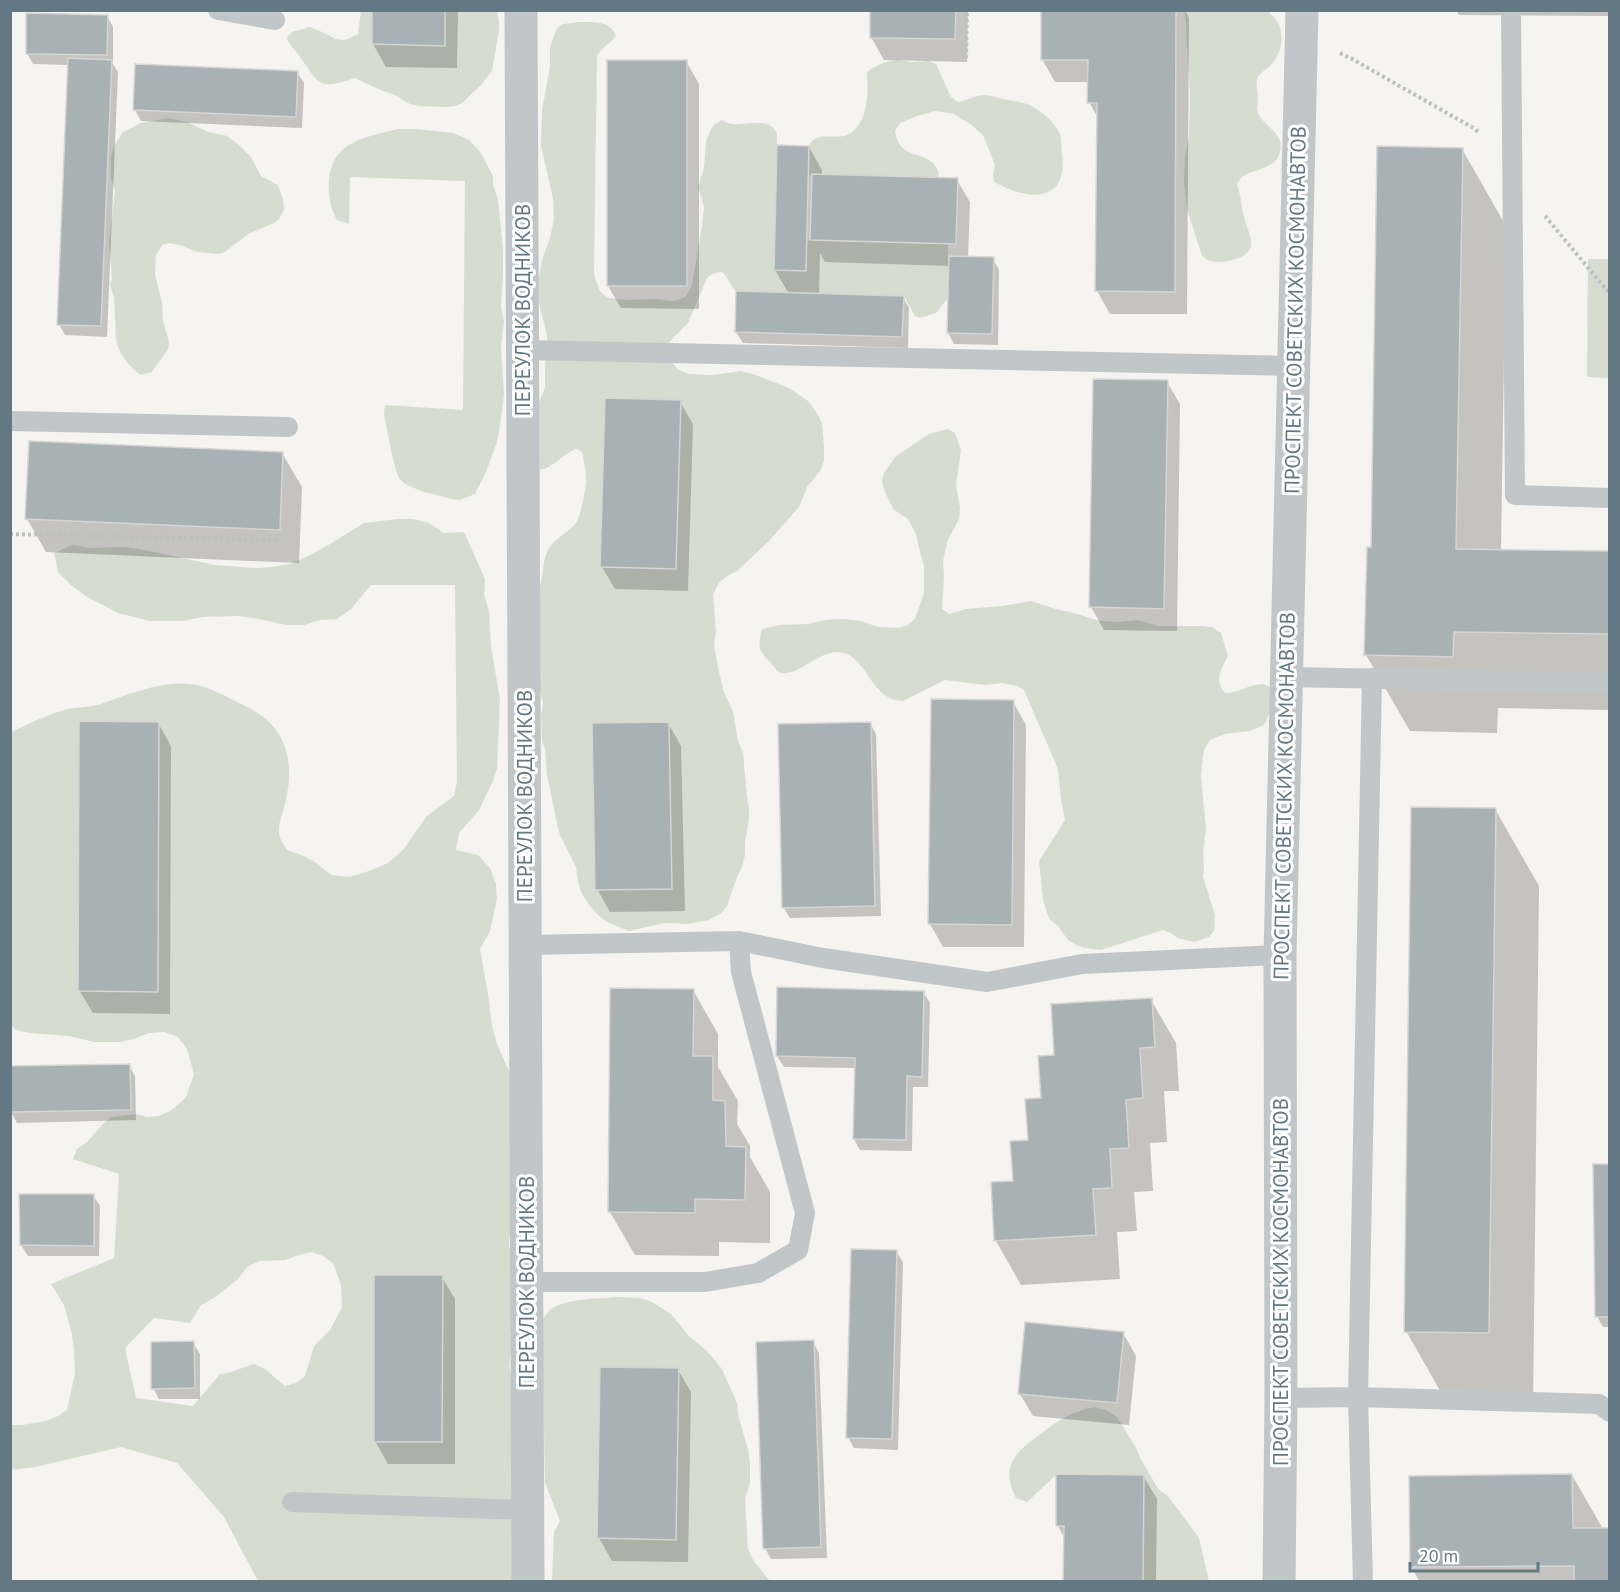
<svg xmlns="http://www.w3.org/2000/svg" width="1620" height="1592" viewBox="0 0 1620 1592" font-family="'PT Sans',sans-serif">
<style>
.green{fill:#d7dcd1;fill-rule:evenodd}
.shadow{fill:#0003}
.building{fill:#a8b2b5;stroke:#d6d5d3;stroke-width:1.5}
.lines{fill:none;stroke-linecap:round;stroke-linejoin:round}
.path{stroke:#bdbfc1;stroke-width:4;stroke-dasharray:3 3;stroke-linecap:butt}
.service{stroke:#c1c6c8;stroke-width:20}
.minor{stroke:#c1c6c8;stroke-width:33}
.labels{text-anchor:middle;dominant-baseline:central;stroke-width:6;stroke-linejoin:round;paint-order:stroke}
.street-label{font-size:21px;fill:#627983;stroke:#fff}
</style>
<rect width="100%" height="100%" fill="#f5f4f0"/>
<path class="green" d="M361 11H497L499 21V30L492 71 481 85 462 103 455 106 447 107 420 106 410 104 395 95 378 89 355 78C318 90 321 86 300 57 295 49 289 46 287 37L292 32 310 27C315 29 320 31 324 33 340 41 341 43 358 34Z
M1185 11H1268C1272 16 1277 19 1279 25 1285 41 1280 57 1268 68 1265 70 1260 73 1258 77 1255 84 1258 93 1258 100 1258 103 1257 106 1257 109 1259 125 1286 132 1280 152 1276 169 1254 169 1242 177 1241 178 1238 182 1237 184 1241 195 1241 206 1244 217 1251 241 1261 253 1229 261 1218 263 1211 263 1202 256L1187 209 1184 182 1185 156 1189 136 1190 95Z
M578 22C591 22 611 20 616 36 610 44 601 48 597 56L594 275 600 291 604 295 609 298 628 300 654 299 674 301 686 297 692 285 702 226 704 207 698 187 704 168 706 141 711 129 715 124 722 120C737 132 765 112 777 133L774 270 806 271 807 241 810 240 948 244V298L936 313 920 318 915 316 904 296 736 291C730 286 729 277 722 272 716 273 712 273 707 278L688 323 673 338 666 347 670 358 677 369 689 374 713 375 741 371 753 374 789 388 808 401 817 413 822 423 824 446V461L820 471 807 487 799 507 769 541 737 571 727 576 719 583 713 594 716 632 714 645 716 657 723 690 733 712 738 741 743 753 747 797 749 808V819L745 843V855L742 867 737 877 727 906 720 914 709 920 687 924 664 923 629 931 607 922 598 915 590 906 582 894 578 882 576 867 560 835 556 819 547 775 545 748 542 742 541 716 543 703 540 691 538 590C545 577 541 562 548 550 554 538 567 534 575 524 580 519 585 493 586 484 587 474 584 462 582 452L577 449C562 453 555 468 539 470L533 417 545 388V365L548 344 546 331 538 299 537 284 543 257 550 238 554 219 553 198 541 146 542 111 550 66V47L555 33 558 27 564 24Z
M897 60 912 62 928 61 936 64 951 97 958 102C967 100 976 95 985 95 992 95 1000 99 1008 100 1018 102 1030 103 1038 110 1046 115 1056 125 1060 134 1062 139 1061 147 1062 153 1069 204 1028 201 994 182L993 174 995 165 983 135 970 124 954 114 935 111 917 116 900 123 895 131C900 164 928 146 939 173L938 178 809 175C809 166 807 154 809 146 815 129 839 142 851 133 869 120 868 92 867 72 876 65 886 61 897 60Z
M168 118 187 122 208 132 227 136 238 144 251 157 261 176 278 185 283 199 284 210 279 219 274 223 248 234 225 252 219 254 197 252 180 245 168 243 162 245 156 255 155 274 162 302 163 320 169 342 168 349 152 372 141 375C130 368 118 353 116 339L114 297 110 285 112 278 109 243 115 191 111 178V157L115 144 123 132 141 123Z
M397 129H416L453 133 469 140 481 153 493 176V184L498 200 503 249V275L501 306 504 322 501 346 504 395 499 432 497 442 486 472 475 494 460 500 452 499 421 491 405 484 399 478 396 470 391 451 384 414 385 405 463 410 465 181 350 177 349 224 337 220C330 207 328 195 329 180 333 140 365 138 397 129Z
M1588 259H1609V378L1587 377Z
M948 429 955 433 961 450 956 485 960 508 959 519 947 542 943 561 944 577 942 609 949 614 966 609 1002 606 1031 601 1056 609 1074 613 1100 621 1118 622 1138 620 1158 626H1202L1212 627 1221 633 1228 656C1221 669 1214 681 1225 693 1238 693 1253 683 1263 684 1265 684 1270 687 1272 688L1273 705 1264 725 1250 731 1225 734 1217 737 1210 740 1205 748 1203 755 1201 777 1206 829 1203 853 1204 869 1203 877 1215 915 1214 931 1209 937 1194 942 1178 938 1171 933 1163 930 1101 950 1084 948 1076 945 1068 940 1058 926 1050 920 1046 910 1043 899 1039 861 1065 820 1061 800 1058 769 1024 690 1017 686 1002 683 986 685 945 680 903 701C872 701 868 660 844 653 821 646 797 680 779 672 776 670 773 665 770 662 757 649 758 646 762 629L780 625 808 624 825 620 843 619 861 621 878 627 899 628 908 625 915 619 924 593V565L921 556 916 534 908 519 893 509 885 492 882 482 884 473 895 457 929 434Z
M397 519H413L429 523 444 533 464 532 485 579 484 595 489 611 491 646 500 700 497 769 492 783 479 810 459 833 456 850 478 855 490 868 496 884 497 899 490 931 480 949 488 994 492 1026 497 1044 513 1080 511 1222 509 1243 516 1301 510 1334 511 1349 509 1366 514 1389 522 1581H258L224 1517 177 1463 121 1447 35 1467 11 1470 10 1425H22L46 1421 58 1416 67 1410 75 1373 74 1350 72 1334 64 1305 51 1284 114 1258 119 1174 73 1159 77 1149 87 1142 102 1125 111 1117 136 1114 147 1117 159 1116 170 1111 178 1105 186 1097 194 1074 187 1049 178 1037 164 1032 149 1033 134 1039 121 1042H94L69 1036 29 1033 16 1030 11 1025V732C27 725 44 716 61 711 74 706 89 708 101 704 127 695 161 681 189 684 208 685 226 697 243 705 265 715 281 729 287 754 291 770 289 788 285 803 283 814 278 822 279 834 280 840 284 845 287 850L304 856 318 864 331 875 350 877 369 871 388 863 403 850 426 817 454 796 457 782 455 585H371L351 609 337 619 320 620 304 625H287L254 618 237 616 202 617 184 621H150L118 613 87 597 72 586 58 572 54 553 72 545 91 548 126 547 145 550 215 565 255 568 272 567 290 564 310 555 330 544 364 523ZM311 1252 323 1256 333 1263 341 1285 342 1307 330 1330 314 1346 305 1376 296 1383 285 1386 265 1369 254 1364C242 1367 233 1373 220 1374L193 1406 136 1398 125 1348 154 1318 190 1323 201 1305 214 1298 238 1279 247 1267 260 1261 285 1260 299 1255Z
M616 1297 641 1298 652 1302 671 1314 689 1336 707 1351 722 1369 737 1403 738 1415 748 1449 750 1463V1484L745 1498 748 1549 753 1560 770 1581H552L554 1532 560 1521 545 1483 542 1320C545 1317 548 1311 551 1309 567 1298 598 1299 616 1297Z
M1094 1407 1106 1410 1117 1417 1135 1446 1141 1459 1158 1489 1168 1496 1199 1538 1209 1581H1143L1144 1475 1057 1474 1027 1502 1016 1498C999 1465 1017 1451 1043 1432 1059 1420 1074 1411 1094 1407Z"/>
<path class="shadow" d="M374 10H458L457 68 386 67 373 44Z
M872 10H968L967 62 884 60 871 37Z
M1042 10H1185L1189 18 1187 314H1110L1097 291 1098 118 1089 102V82H1055L1042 59Z
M1456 10H1610V16L1459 15Z
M107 16 113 27V64L118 72 107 337 65 335 59 324 70 65 33 64 27 53Z
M686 61 699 84V309L621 308 608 286Z
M297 72 304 83 302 128 141 121 135 110Z
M809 147 822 170V176L957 180 970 202 968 258 993 259 999 270 998 345 954 344 948 333 950 266 825 262 820 253 819 295 903 297 909 308 908 348 743 343 736 332 737 293 789 294 775 270Z
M1462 149 1506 226 1501 551 1610 553V710L1498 708 1497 733 1410 731 1366 655 1372 549Z
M1167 382 1180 404 1177 631 1104 630 1091 607Z
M680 402 693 424 688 591 615 589 602 567Z
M282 453 302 487 299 563 46 552 27 519Z
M1013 702 1026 725 1024 947H943L930 924Z
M158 723 171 746 170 1014 93 1013 79 990Z
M668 723 681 746 685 911 610 912 597 889Z
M870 723 876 734 881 916 790 918 783 907Z
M1495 809 1539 886 1533 1409 1450 1408 1406 1331Z
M693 990 718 1034V1067L738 1101 737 1124 750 1146V1157L770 1192V1243L719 1242V1256L635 1255 610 1212Z
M923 992 930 1003 928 1087H913L912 1151 860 1150 854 1139 856 1068 784 1067 777 1056Z
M1151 1000 1176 1043 1179 1091H1164L1167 1142 1150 1143 1153 1191 1134 1192 1137 1231 1117 1232 1120 1279 1021 1285 996 1241 992 1183 1014 1182 1029 1141 1056 1056Z
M129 1065 135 1076 136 1120 17 1123 11 1112Z
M1610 1165V1327H1603L1597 1316Z
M93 1195 100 1206 99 1256H28L21 1245Z
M896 1251 903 1262 898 1450 854 1448 848 1437Z
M442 1277 455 1299V1464H388L375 1441Z
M1123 1333 1136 1356 1129 1425 1033 1416 1020 1394Z
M813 1342 819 1353 827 1558 771 1559 765 1548Z
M193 1343 200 1354V1399H159L153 1388Z
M601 1368 678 1370 691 1392 688 1562 612 1561 599 1538Z
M1572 1475 1603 1529 1610 1582H1420L1411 1567Z
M1144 1477 1157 1499 1156 1582H1065V1539L1058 1526Z"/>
<path class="building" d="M372 10H445V46L372 44Z
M870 10H956L955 39 870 38Z
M1041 10H1176L1175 292 1095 291 1097 103H1087L1088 60H1041Z
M26 13 108 15 107 55 26 54Z
M68 58 112 60 101 326 57 325Z
M607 60H687V286H607Z
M135 64 298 71 296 117 133 110Z
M777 145 809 146 806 271 774 270Z
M1377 146 1463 148 1456 549 1610 551V634L1454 632 1453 657 1364 655 1367 547H1371Z
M812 174 958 178 956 244 810 240Z
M949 256 994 257 992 334 947 333Z
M736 291 904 296 902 337 735 332Z
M1093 379 1168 380 1164 609 1089 607Z
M605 398 681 400 676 569 600 567Z
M29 441 283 452 280 530 25 519Z
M931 699 1014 700 1012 925 928 924Z
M79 721 159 722 158 992 78 991Z
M669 722 672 889 595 890 592 723Z
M871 722 875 906 782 908 778 724Z
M1411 807 1496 808 1489 1333 1404 1332Z
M777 987 924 991 922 1077 907 1076 906 1140 853 1139 855 1058 776 1056Z
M610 988 694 989 693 1056H713V1100L725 1101 726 1146 746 1147 745 1200 695 1199V1213L608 1212Z
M1152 998 1155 1047 1140 1048 1143 1098 1126 1100 1129 1148 1110 1149 1112 1188 1093 1189 1096 1235 994 1241 991 1182 1013 1181 1010 1141 1028 1140 1025 1099 1041 1098 1038 1056 1054 1055 1051 1004Z
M130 1064 131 1110 10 1112V1066Z
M1593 1164H1610V1317H1595Z
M19 1194H94V1246L20 1245Z
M851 1249 897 1250 892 1439 846 1438Z
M374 1275H443L442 1442H374Z
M1025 1322 1124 1332 1117 1403 1018 1394Z
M814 1340 821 1547 763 1549 756 1342Z
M194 1341 195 1388 151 1389V1342Z
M600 1367 679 1368 676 1540 597 1538Z
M1056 1474 1144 1475 1143 1582H1063L1064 1526H1056Z
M1572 1474 1573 1528H1610V1582H1574V1566L1410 1567 1409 1476Z"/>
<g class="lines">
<path class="path" d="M1340 53 1354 60 1475 129 1479 133
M966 58 967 10
M1545 216 1610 294
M10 534 280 540"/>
<path class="service" d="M218 10 275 20
M1511 10 1515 495 1610 498
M522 350 1294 366
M10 421 288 427
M1286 677 1610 683
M525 945 739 941 823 958 987 982 1082 964 1280 955
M526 1282H705L758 1273 798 1250 805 1213 741 972 739 941
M1281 1398 1358 1397 1372 678
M292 1502 527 1510
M1363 1582 1358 1397 1599 1404 1610 1412"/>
<path class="minor" d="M521 10 528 1582
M1279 1582 1281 1398 1280 955 1302 10"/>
</g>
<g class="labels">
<g class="street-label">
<text transform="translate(522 310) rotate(-90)">ПЕРЕУЛОК ВОДНИКОВ</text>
<text transform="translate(1295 310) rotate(-89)">ПРОСПЕКТ СОВЕТСКИХ КОСМОНАВТОВ</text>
<text transform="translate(524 796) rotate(-90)">ПЕРЕУЛОК ВОДНИКОВ</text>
<text transform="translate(1284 796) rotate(-89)">ПРОСПЕКТ СОВЕТСКИХ КОСМОНАВТОВ</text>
<text transform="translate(526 1282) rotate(-90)">ПЕРЕУЛОК ВОДНИКОВ</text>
<text transform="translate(1280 1282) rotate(-90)">ПРОСПЕКТ СОВЕТСКИХ КОСМОНАВТОВ</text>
</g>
</g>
<rect width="1620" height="1592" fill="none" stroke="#627983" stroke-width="24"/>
<path d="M1410 1562v9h128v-9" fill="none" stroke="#627983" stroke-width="3"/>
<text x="1419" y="1562" font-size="18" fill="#627983" stroke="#ffffff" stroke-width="4.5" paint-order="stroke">20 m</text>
</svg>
